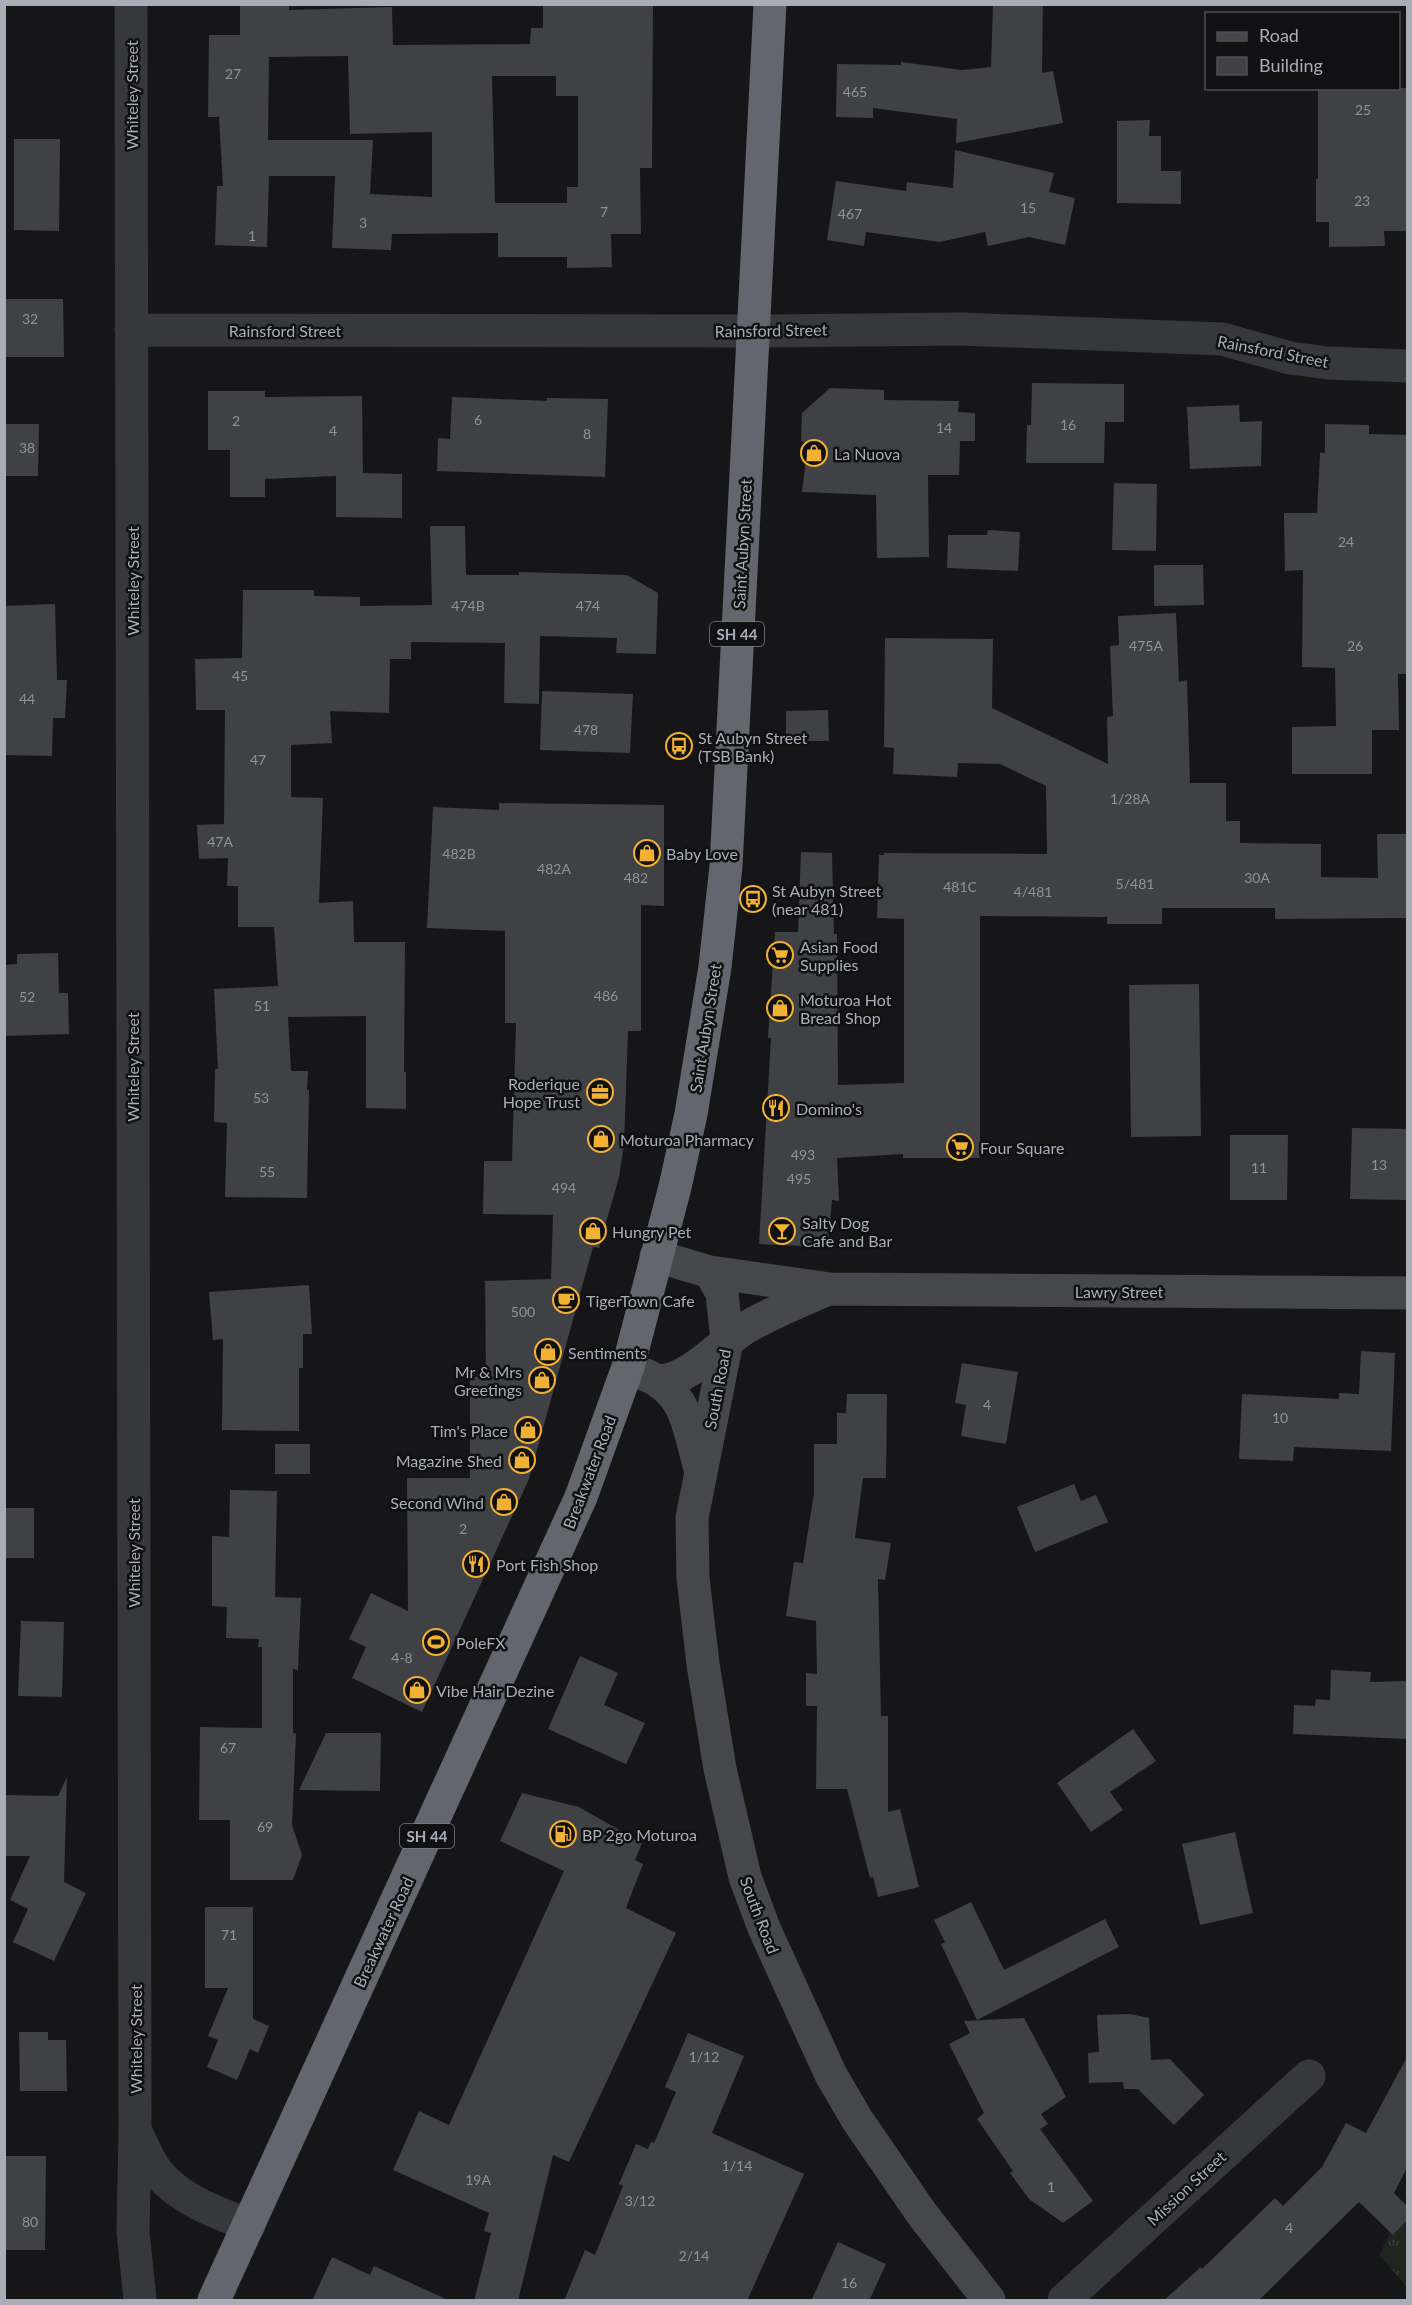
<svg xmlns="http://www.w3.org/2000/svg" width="1412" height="2305" viewBox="0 0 1412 2305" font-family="Lato,sans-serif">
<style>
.park{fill:url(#park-tufts)}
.building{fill:#404145;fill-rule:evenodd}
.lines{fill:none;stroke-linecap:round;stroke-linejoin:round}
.street{stroke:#37383d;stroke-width:33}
.secondary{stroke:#45474d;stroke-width:33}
.highway{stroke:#63666e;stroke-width:33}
.labels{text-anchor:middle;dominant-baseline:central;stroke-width:5;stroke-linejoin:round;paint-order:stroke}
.number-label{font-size:14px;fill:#8e929b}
.shield{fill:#111113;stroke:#7b7e86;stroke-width:1.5}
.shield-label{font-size:15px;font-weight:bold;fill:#a8adb8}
.street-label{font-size:16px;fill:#a8adb8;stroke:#111113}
.poi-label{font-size:16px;fill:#a8adb8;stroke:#111113;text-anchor:start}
</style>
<defs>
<pattern id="park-tufts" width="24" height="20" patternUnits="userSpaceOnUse" patternTransform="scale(1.5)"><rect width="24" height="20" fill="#1e261f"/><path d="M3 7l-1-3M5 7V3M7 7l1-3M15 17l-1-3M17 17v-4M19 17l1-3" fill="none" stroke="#3c433d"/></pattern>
</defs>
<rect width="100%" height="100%" fill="#161618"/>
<path class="park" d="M1407 2200V2287L1379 2255Z"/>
<path class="building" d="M240 4H289V10L392 7 393 45 530 44 531 28H543V4H653L652 168H640L641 234H611L612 267 567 268V257H498V233L392 234 391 250 332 248 335 176H269L267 247 215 245 217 186H223L219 117H208L209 35H240ZM348 56 350 134 432 132V197L370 194 373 140H268L269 57ZM492 76H556V96H578V187H567V203H495Z
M993 4H1043L1042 73 1053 71 1063 123 956 143 957 119 873 108V118L836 117 837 64 901 65V62L962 70 991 67Z
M1407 88V231H1384L1385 246 1329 247V222H1316V179H1318V89Z
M1150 120 1149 136H1161V171H1181V204L1117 203V121Z
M14 139H60L59 231 14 230Z
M955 150 1054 173 1049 192 1075 198 1065 245 1029 237 988 246 985 232 940 242 866 232 864 246 827 240 836 181 906 191 907 182 953 188Z
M4 299H63L64 357H6Z
M1032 383 1124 384V422H1105L1104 463H1026L1027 425H1031Z
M830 388 884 390V400L959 401 958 412 975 413V441H960L959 475H928L929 557 877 558 876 495 802 492 808 443 801 441 802 413Z
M208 391H265V397L362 396 363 473 402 474V518L336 517V476L265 479V497H230V450H208Z
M452 397 547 401V398L608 399 605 477 437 471 438 438 450 439Z
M1239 405 1240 422 1262 421 1261 466 1190 469 1187 407Z
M4 424H39L38 476H4Z
M1325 424 1369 425V434L1407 435V674H1398L1399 730H1372V774H1292V727L1336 726 1335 668 1302 667 1303 570 1285 571 1284 513H1317L1320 453H1325Z
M1114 483 1157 484 1156 551 1112 550Z
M430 526H465L466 575H519V572L627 575 658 593 656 654 616 653 617 638 540 636 539 704 504 703 505 643 411 642V659H390L389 713 330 711 332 743 291 745V797L323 798 319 903 353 901 354 942H405L404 1072H406V1109L366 1108V1016L288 1017 291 1071H308L307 1090H309L307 1198 225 1197 227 1123 214 1122 215 1069H218L214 989 278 986 274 927H238V886H227L228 858 199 859 197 825 224 824 225 710H196L195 659 242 658 243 590H314V596L360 597V606L432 605Z
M988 530 1020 532 1018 571 947 568 948 535H987Z
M1154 565H1203L1204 605 1154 606Z
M55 604 57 680H67L65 718H53L52 756 4 755V606Z
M1176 613 1179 682 1187 680 1190 783H1226V821H1240V843L1321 844V877L1378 878 1377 834H1407V918L1275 919V908H1162V924H1107V917L980 916V1158H903V1154L837 1158 839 1201 832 1200 828 1247 759 1244 771 1038H768L775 932H798L801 852 832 853 834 934H837L838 1085 904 1083V919L877 918 879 855H884V853L1047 854 1046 786 1000 764 958 763 957 777 893 774 894 748 884 747 885 638 993 639 992 708 1108 764 1107 717 1113 716 1110 646 1119 645 1118 616Z
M542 691 633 694 630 753 540 750Z
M828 710 829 741H786V711Z
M499 803 664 805V906L641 905V1031H628L624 1145 619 1177 599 1248 593 1247 529 1479 422 1712 352 1678 366 1647 349 1639 371 1593 408 1611 407 1478H470V1377H486L485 1281 551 1279 553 1215 483 1214 484 1161H512L516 1023H505V931L427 928 433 807 499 810Z
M58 953 59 993H68L69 1034 4 1036V965L17 964V954Z
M1199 984 1201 1136 1131 1137 1129 985Z
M1352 1128 1407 1129V1200L1350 1199Z
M1230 1135H1288L1287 1200H1230Z
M309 1285 312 1334H303V1368H299V1431L222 1430 223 1339 213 1340 209 1292Z
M1361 1351 1395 1353 1391 1451 1294 1447 1293 1461 1239 1459 1242 1394 1339 1399V1393L1359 1394Z
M962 1363 1018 1372 1006 1444 961 1436 966 1405 955 1403Z
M847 1394H887L886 1478H863L855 1538 891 1543 885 1580 878 1579 881 1716H888V1812L900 1809 919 1887 878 1897 873 1877 870 1878 847 1789H816L817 1706H806V1673L817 1674 816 1621 786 1616 794 1562 803 1563 814 1493V1444H837V1413H846Z
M275 1444H310V1474H275Z
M1074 1484 1081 1501 1096 1495 1108 1522 1035 1552 1017 1507Z
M230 1490 277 1491 275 1597 301 1598 298 1670 293 1669V1734L296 1733 292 1825 302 1855 293 1880H230V1820H199L200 1727 262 1728V1647H258L259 1639 226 1638 227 1607 212 1606V1536L229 1537Z
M4 1508H34V1558H4Z
M21 1621 64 1622 62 1697 18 1696Z
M580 1656 618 1673 604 1705 645 1723 626 1764 548 1729Z
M1331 1670 1371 1672 1370 1682 1407 1681V1739L1293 1734 1294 1705 1315 1706 1316 1699 1330 1700Z
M1133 1729 1156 1761 1110 1792 1123 1810 1091 1832 1057 1783Z
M326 1733H381L380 1791 299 1790Z
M67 1777 64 1882 86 1893 54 1961 13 1942 28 1909 10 1900 30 1856H4V1795L58 1796Z
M522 1793 579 1807 642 1843 635 1860 643 1864 626 1908 676 1933 569 2162 553 2155 518 2301H474L491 2233 484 2231 489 2213 393 2170 419 2111 449 2125 564 1871 500 1841Z
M1235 1832 1253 1913 1200 1925 1182 1844Z
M971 1902 1004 1970 1105 1919 1119 1947 977 2020 941 1944 945 1942 934 1920Z
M205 1907H253V2019L269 2026 258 2053 250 2049 237 2080 207 2067 218 2040 208 2036 228 1988H205Z
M1130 2014 1149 2018 1151 2060 1170 2059 1204 2095 1174 2125 1138 2089H1124L1123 2082 1089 2083 1088 2053 1099 2052 1097 2015Z
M1024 2018 1066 2097 1041 2114 1048 2124 1040 2129 1093 2201 1063 2223 1029 2199 1010 2173 1013 2171 977 2119 984 2113 949 2044 970 2033 964 2021Z
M19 2032H48V2040H66L67 2091H20Z
M688 2033 744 2056 712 2133 804 2174 747 2301H564L585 2250 595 2255 623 2186 619 2184 636 2144 648 2149 651 2142 654 2143 676 2092 665 2087Z
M1407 2057V2168L1394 2193 1407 2206V2220L1393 2235 1359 2202 1258 2301H1163L1201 2267 1202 2269 1275 2198 1283 2206 1322 2167 1346 2123 1366 2133Z
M4 2156H46L45 2250H4Z
M838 2242 886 2264 869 2301H811Z
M332 2257 370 2275 374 2266 450 2301H312Z"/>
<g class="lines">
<path class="street" d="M131 4 135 2130 133 2232 140 2300
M131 330 753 331 961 329 1222 339 1290 358 1328 363 1408 366
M136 2132C143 2146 149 2162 159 2174 181 2200 217 2213 249 2225
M1064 2300 1309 2076"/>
<path class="secondary" d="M656 1256 710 1272 830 1289 1408 1293
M710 1272 722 1293 727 1341 692 1518 693 1578 703 1664 720 1769 745 1877 764 1928 831 2075 858 2121 922 2214 989 2300
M646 1375C687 1393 688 1426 699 1465
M660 1381C691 1379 721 1343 747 1327 773 1312 801 1301 828 1289"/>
<path class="highway" d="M214 2300 581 1497 628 1367 675 1187 691 1114 715 967 726 866 770 4"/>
</g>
<defs>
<symbol id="shop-ring" viewBox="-11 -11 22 22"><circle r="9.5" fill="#111113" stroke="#f2b134" stroke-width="1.5"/><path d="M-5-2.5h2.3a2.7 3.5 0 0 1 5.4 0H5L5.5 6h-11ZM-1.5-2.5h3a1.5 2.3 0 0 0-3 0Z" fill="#f2b134"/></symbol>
<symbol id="bus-ring" viewBox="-11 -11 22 22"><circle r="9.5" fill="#111113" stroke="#f2b134" stroke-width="1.5"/><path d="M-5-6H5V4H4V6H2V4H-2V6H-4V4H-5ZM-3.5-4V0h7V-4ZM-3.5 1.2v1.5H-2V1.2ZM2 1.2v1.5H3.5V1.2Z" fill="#f2b134"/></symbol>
<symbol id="supermarket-ring" viewBox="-11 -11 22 22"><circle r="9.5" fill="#111113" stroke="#f2b134" stroke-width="1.5"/><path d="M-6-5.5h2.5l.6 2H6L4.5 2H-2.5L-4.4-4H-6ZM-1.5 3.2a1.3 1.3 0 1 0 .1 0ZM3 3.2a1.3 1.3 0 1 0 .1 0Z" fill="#f2b134"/></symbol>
<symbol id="office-ring" viewBox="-11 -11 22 22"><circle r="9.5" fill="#111113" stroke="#f2b134" stroke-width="1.5"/><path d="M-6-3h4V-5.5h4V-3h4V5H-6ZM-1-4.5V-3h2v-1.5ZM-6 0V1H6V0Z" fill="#f2b134"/></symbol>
<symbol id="restaurant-ring" viewBox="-11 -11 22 22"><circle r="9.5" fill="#111113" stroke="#f2b134" stroke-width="1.5"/><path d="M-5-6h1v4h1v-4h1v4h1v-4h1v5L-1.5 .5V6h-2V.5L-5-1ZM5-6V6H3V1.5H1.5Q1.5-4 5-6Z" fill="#f2b134"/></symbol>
<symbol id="bar-ring" viewBox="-11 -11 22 22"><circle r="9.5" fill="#111113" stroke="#f2b134" stroke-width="1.5"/><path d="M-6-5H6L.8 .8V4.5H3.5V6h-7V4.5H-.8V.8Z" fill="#f2b134"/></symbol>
<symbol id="cafe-ring" viewBox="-11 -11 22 22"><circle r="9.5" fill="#111113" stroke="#f2b134" stroke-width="1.5"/><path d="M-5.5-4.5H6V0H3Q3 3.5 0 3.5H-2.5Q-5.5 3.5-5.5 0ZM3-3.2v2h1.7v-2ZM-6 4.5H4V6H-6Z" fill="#f2b134"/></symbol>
<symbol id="stadium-ring" viewBox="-11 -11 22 22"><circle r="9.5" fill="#111113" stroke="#f2b134" stroke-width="1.5"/><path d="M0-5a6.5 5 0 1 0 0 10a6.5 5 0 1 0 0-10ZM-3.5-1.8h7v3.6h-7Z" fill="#f2b134"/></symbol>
<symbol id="fuel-ring" viewBox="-11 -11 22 22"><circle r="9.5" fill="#111113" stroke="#f2b134" stroke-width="1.5"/><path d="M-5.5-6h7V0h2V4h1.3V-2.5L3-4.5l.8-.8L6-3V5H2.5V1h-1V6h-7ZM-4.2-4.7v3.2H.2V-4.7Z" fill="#f2b134"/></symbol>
</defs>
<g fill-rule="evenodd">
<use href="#shop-ring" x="799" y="438" width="30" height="30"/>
<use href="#bus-ring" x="664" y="731" width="30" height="30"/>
<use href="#shop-ring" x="632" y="838" width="30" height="30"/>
<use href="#bus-ring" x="738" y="884" width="30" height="30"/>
<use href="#supermarket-ring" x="765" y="940" width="30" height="30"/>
<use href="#shop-ring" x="765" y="993" width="30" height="30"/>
<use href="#office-ring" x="585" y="1077" width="30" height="30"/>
<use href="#restaurant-ring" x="761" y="1093" width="30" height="30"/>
<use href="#shop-ring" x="586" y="1124" width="30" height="30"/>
<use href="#supermarket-ring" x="945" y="1132" width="30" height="30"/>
<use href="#shop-ring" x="578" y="1216" width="30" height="30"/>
<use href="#bar-ring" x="767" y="1216" width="30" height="30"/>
<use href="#cafe-ring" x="551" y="1285" width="30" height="30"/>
<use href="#shop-ring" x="533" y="1337" width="30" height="30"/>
<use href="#shop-ring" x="527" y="1365" width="30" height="30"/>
<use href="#shop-ring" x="513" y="1415" width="30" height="30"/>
<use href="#shop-ring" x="507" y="1445" width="30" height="30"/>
<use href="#shop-ring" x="489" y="1487" width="30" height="30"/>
<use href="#restaurant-ring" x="461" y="1549" width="30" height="30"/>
<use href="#stadium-ring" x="421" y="1627" width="30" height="30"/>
<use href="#shop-ring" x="402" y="1675" width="30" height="30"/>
<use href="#fuel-ring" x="548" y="1819" width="30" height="30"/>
</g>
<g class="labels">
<g class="number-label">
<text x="233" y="73">27</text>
<text x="855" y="91">465</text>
<text x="1363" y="109">25</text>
<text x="1362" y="200">23</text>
<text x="1028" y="207">15</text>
<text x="604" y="211">7</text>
<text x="850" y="213">467</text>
<text x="363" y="222">3</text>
<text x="252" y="235">1</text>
<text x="30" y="318">32</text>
<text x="478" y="419">6</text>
<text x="236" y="420">2</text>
<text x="1068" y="424">16</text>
<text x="944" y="427">14</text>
<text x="333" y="430">4</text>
<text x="587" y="433">8</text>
<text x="27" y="447">38</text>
<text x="1346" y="541">24</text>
<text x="468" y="605">474B</text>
<text x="588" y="605">474</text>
<text x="1146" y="645">475A</text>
<text x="1355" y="645">26</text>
<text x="240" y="675">45</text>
<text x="27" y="698">44</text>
<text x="586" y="729">478</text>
<text x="258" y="759">47</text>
<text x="1130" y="798">1/28A</text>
<text x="220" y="841">47A</text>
<text x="459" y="853">482B</text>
<text x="554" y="868">482A</text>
<text x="636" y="877">482</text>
<text x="1257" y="877">30A</text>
<text x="1135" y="883">5/481</text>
<text x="960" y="886">481C</text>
<text x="1033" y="891">4/481</text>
<text x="606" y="995">486</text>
<text x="27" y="996">52</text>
<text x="262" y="1005">51</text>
<text x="261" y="1097">53</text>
<text x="803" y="1154">493</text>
<text x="1379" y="1164">13</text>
<text x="1259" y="1167">11</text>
<text x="267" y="1171">55</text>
<text x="799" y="1178">495</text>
<text x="564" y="1187">494</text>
<text x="523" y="1311">500</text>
<text x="987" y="1404">4</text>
<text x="1280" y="1417">10</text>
<text x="463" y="1528">2</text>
<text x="402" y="1657">4-8</text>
<text x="228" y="1747">67</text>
<text x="265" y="1826">69</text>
<text x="229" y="1934">71</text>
<text x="704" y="2056">1/12</text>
<text x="737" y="2165">1/14</text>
<text x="478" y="2179">19A</text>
<text x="1051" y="2186">1</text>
<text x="640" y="2200">3/12</text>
<text x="30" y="2221">80</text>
<text x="1289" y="2227">4</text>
<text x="694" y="2255">2/14</text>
<text x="849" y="2282">16</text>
</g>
<g class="shield">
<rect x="710" y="622" width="54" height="24" rx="4.5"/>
<rect x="400" y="1824" width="54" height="24" rx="4.5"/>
</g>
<g class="shield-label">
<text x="737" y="634">SH 44</text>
<text x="427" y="1836">SH 44</text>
</g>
<g class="street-label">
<text transform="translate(131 95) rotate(-90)">Whiteley Street</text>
<text x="285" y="330">Rainsford Street</text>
<text transform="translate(771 330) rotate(-1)">Rainsford Street</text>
<text transform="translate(1273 351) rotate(11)">Rainsford Street</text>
<text transform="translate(742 544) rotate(-87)">Saint Aubyn Street</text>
<text transform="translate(132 581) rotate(-90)">Whiteley Street</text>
<text transform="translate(705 1028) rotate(-81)">Saint Aubyn Street</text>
<text transform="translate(132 1067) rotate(-90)">Whiteley Street</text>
<text x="1119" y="1291">Lawry Street</text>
<text transform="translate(717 1389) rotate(-79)">South Road</text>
<text transform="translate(589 1472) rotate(-69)">Breakwater Road</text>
<text transform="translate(133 1553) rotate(-90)">Whiteley Street</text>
<text transform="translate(760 1915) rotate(69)">South Road</text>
<text transform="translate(383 1932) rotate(-65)">Breakwater Road</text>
<text transform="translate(135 2039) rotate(-90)">Whiteley Street</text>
<text transform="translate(1186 2188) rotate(-43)">Mission Street</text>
</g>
<g class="poi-label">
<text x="834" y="453">La Nuova</text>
<text x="698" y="737">St Aubyn Street<tspan x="698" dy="18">(TSB Bank)</tspan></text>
<text x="666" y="853">Baby Love</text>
<text x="772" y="890">St Aubyn Street<tspan x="772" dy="18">(near 481)</tspan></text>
<text x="800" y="946">Asian Food<tspan x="800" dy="18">Supplies</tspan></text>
<text x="800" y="999">Moturoa Hot<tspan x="800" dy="18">Bread Shop</tspan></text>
<text x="580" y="1083" text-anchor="end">Roderique<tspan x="580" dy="18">Hope Trust</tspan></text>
<text x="796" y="1108">Domino's</text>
<text x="620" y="1139">Moturoa Pharmacy</text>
<text x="980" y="1147">Four Square</text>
<text x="802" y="1222">Salty Dog<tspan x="802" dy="18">Cafe and Bar</tspan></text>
<text x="612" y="1231">Hungry Pet</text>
<text x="586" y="1300">TigerTown Cafe</text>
<text x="568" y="1352">Sentiments</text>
<text x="522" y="1371" text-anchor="end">Mr &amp; Mrs<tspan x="522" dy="18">Greetings</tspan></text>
<text x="508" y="1430" text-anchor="end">Tim's Place</text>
<text x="502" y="1460" text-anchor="end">Magazine Shed</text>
<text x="484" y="1502" text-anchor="end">Second Wind</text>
<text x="496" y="1564">Port Fish Shop</text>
<text x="456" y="1642">PoleFX</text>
<text x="436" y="1690">Vibe Hair Dezine</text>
<text x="582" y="1834">BP 2go Moturoa</text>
</g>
</g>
<rect width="1412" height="2305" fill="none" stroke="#a8adb8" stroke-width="12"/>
<rect x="1205" y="12" width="195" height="78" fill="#111113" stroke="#4d4f55" stroke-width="1.5"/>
<rect x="1217" y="32" width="30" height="9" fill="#45474d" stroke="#4d4f55" stroke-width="1.5"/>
<text x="1259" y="42" font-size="18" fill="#a8adb8">Road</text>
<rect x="1217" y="57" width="30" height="18" fill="#404145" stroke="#4d4f55" stroke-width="1.5"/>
<text x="1259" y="72" font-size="18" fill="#a8adb8">Building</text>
</svg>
